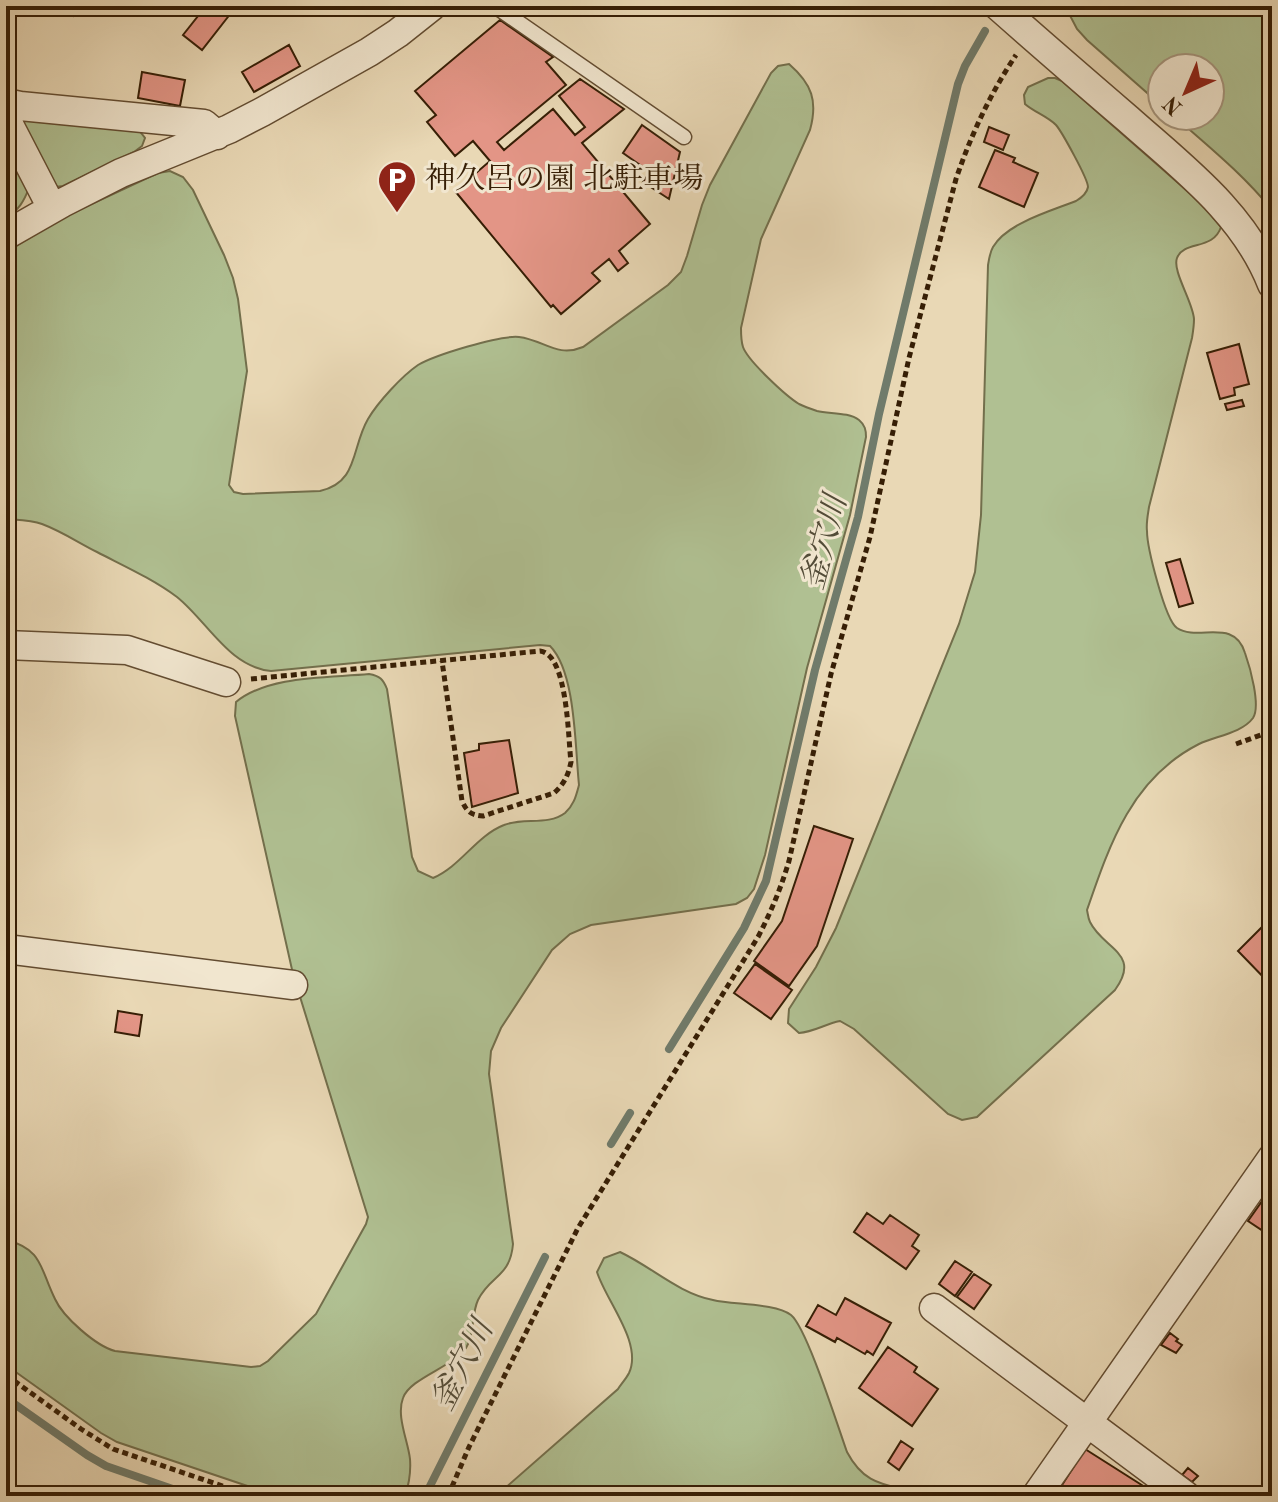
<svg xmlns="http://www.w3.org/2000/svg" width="1278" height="1502" viewBox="0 0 1278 1502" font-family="'Old Standard TT','Noto Serif JP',serif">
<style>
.green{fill:#b0c092;stroke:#736f4c;stroke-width:2}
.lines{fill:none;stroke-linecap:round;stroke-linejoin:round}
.stream{stroke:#707b6b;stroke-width:8}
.building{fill:#e39586;stroke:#361e05;stroke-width:2}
.service-casing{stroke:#634c31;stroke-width:17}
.minor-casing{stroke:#634c31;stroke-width:31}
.path{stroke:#361e05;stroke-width:5;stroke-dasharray:6 4;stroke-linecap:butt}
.service{stroke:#f1e6cf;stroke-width:14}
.minor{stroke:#f1e6cf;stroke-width:28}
.labels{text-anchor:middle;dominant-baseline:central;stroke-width:6;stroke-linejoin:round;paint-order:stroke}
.poi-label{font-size:30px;fill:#361e05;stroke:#f1e6cf;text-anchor:start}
.water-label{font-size:32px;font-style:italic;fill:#534c38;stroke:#f1e6cf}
</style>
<rect width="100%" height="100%" fill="#e9d8b5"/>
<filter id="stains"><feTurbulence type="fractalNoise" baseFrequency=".0025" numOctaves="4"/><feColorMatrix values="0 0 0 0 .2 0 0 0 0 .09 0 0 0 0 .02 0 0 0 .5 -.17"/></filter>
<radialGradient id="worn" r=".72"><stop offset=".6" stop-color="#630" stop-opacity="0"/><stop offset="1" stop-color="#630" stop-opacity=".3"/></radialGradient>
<path class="green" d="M1065 6H1272V210C1243 174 1208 146 1174 116H1210V68H1162V106L1087 40 1077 29Z
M789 64C812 84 818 101 810 130L761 239 741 328C741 335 741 341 743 347 748 361 786 396 799 404 805 407 811 409 817 411 829 414 849 412 859 420 865 425 866 430 866 437L850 515 807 668 765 855 754 889 747 898 736 904 591 925 570 934 552 950 501 1028 491 1051 489 1074 513 1244C510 1278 490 1275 478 1300 471 1315 475 1334 466 1348 453 1367 410 1378 403 1398 396 1416 408 1441 410 1459 411 1472 409 1484 405 1496H277L117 1442 101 1433 6 1365V1240C43 1249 40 1269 55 1299 63 1317 96 1346 115 1351L251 1367 260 1366 268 1361 316 1314 366 1224 368 1217 293 974 235 716 236 702C269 675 328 678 369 674 380 676 383 679 387 689L412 857 418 871 433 878C461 866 476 836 504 825 523 817 548 826 565 813 574 805 576 796 579 785 575 748 576 672 550 646L540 645 271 671C229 667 208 622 177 597 153 579 124 566 97 552 79 543 61 531 42 524 31 520 18 520 6 519V252L68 215 158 173 170 171 183 177 193 190 224 255 233 278 238 299 247 371 229 485 234 492 243 494 320 491C359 482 351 448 368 419 378 402 402 376 418 365 435 355 500 335 519 337 544 340 557 358 583 347L668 285 681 272 687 256 702 205 710 185 771 73 778 66Z
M1048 78H1055L1062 81 1201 203 1221 227C1213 251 1184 240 1177 258 1172 271 1193 302 1194 319 1194 324 1193 332 1192 338L1149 507C1148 514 1146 523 1147 531 1147 547 1165 620 1177 628 1198 642 1234 617 1245 653 1250 667 1261 706 1253 718 1242 733 1216 736 1199 744 1132 778 1110 843 1087 910 1088 914 1088 918 1090 922 1103 949 1142 953 1115 990L977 1117 962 1120 948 1114 854 1029 840 1021C825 1024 814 1032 799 1033L788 1023 789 1009 816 967 836 928 959 624 975 572 981 515 988 265C989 259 990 252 993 247 1007 223 1051 211 1076 201 1081 198 1087 193 1088 187 1088 179 1062 132 1056 125 1047 116 1034 112 1025 104L1024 95 1028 87Z
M18 115 138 129 145 138 142 146 134 152 63 186 55 187Z
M6 132 29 188C24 201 19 210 6 218Z
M620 1252C652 1267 678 1293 713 1300 733 1305 775 1303 791 1315 807 1328 838 1427 847 1452 867 1490 891 1483 926 1496H496L618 1389C621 1384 626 1379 629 1373 643 1343 606 1301 597 1272L604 1258Z"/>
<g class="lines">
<path class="stream" d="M669 1049 744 928 766 881 815 670 858 517 879 414 958 84 965 66 985 31
M611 1144 630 1113
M6 1398 87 1455 106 1466 193 1496
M425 1496 545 1257"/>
</g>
<path class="building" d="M47 6H77L73 16Z
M206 6H222L231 13 202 50 183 35Z
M500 20 553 57 546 62 566 85 497 142 504 150 553 109 575 135 585 127 559 96 580 79 624 109 582 143 650 224 619 251 628 263 618 271 609 259 592 273 600 281 561 314 553 305 551 307 455 191 490 161 473 141 455 156 427 122 436 115 415 91Z
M289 45 300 66 254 92 242 72Z
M142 72 185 80 180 106 138 98Z
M642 125 680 152 669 199 643 182 650 172 623 153Z
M989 127 1009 135 1003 150 984 142Z
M995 150 1015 158 1013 162 1038 173 1024 207 979 187Z
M1239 344 1249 384 1234 388 1235 395 1220 399 1207 353Z
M1242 400 1244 406 1227 410 1225 404Z
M1180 559 1193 603 1179 607 1166 563Z
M509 740 518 793 472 807 464 753 479 750V744Z
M814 826 853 839 817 946 789 986 754 961 782 921Z
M1269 920 1272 923V986L1238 951Z
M755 964 792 990 771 1019 734 993Z
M118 1011 142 1015 139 1036 115 1032Z
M1272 1187V1237L1248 1221Z
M867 1213 883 1224 890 1215 919 1235 912 1246 919 1251 906 1269 854 1232Z
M955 1261 972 1272 955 1296 939 1284Z
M974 1274 991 1285 974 1309 957 1297Z
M845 1298 891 1323 873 1355 867 1351 865 1354 837 1338 835 1342 806 1326 818 1305 836 1315Z
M1170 1333 1178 1339 1176 1341 1182 1345 1176 1353 1161 1345Z
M888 1347 917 1367 914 1372 938 1389 912 1426 859 1388Z
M901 1441 913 1449 899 1470 888 1462Z
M1085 1449 1159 1496H1055Z
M1188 1468 1198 1476 1192 1482 1182 1475Z
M1267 1480 1272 1484V1496H1254Z"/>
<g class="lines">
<defs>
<path id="service" d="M495 6 684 137"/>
<path id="minor" d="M998 6C1041 44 1085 82 1128 119 1183 168 1244 213 1272 284
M6 103 20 106 204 124 217 135
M6 119 52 208
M6 235 62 203 121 173 229 129 262 112 369 52 398 33 432 6
M6 645 127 650 226 682
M6 949 293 985
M934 1308 1186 1496
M1036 1496 1272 1158"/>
</defs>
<use href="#service" class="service-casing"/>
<use href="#minor" class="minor-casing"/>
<path class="path" d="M251 679 540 651C568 654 568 739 571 762 568 776 564 784 554 793L483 816C471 815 467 812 462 801L442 661
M1236 744 1272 731
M6 1375 81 1429 113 1449 252 1496
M448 1496 469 1447 578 1228 758 937C771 912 781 888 789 861L831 674 870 537 909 358 956 179C971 135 990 94 1016 55"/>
<use href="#service" class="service"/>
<use href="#minor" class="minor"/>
</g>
<defs>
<symbol id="parking-pin" viewBox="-11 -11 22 30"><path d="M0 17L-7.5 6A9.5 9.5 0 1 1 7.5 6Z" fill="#8f2418" stroke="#f1e6cf"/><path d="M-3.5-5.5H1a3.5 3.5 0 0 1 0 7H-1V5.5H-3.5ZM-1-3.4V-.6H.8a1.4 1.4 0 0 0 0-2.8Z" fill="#fff"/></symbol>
</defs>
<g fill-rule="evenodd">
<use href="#parking-pin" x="375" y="158" width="44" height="60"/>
</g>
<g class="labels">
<g class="poi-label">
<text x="425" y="180">神久呂の園 北駐車場</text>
</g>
<g class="water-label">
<text transform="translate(826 543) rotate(-75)">釜穴川</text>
<text transform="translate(464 1366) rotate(-63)">釜穴川</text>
</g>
</g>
<rect width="1278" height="1502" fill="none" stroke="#e9d8b5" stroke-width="32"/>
<rect x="8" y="8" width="1262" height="1486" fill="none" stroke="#361e05" stroke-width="4"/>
<rect x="16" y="16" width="1246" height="1470" fill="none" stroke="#361e05" stroke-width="2"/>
<g transform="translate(1186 92) rotate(224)"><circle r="38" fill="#f1e6cf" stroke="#a6967e" stroke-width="2"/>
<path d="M0-6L14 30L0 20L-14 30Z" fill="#8f2418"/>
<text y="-12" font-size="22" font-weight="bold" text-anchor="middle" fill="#361e05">N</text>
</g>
<rect width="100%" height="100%" filter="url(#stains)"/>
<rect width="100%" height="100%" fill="url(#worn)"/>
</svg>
